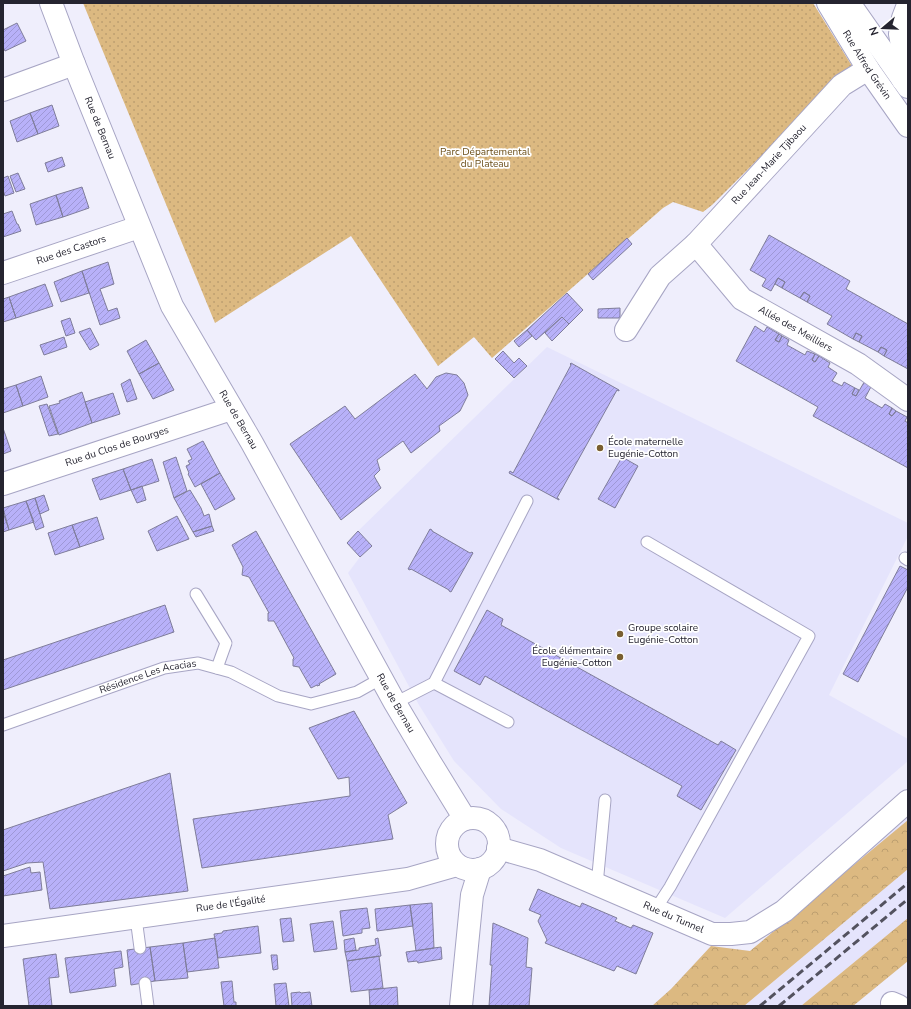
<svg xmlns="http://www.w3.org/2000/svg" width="911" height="1009" viewBox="0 0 911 1009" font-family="'Nunito Sans',sans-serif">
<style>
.built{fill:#e5e4fc}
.forest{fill:url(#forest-crowns)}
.park{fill:url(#park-dots)}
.building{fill:url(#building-hatch);stroke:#7f7d9a}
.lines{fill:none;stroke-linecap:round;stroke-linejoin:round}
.lane-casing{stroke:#a7a5c4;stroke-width:13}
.street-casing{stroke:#a7a5c4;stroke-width:24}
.secondary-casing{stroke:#a7a5c4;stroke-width:24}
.lane{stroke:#fff;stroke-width:11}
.street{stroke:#fff;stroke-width:22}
.secondary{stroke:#fff;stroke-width:22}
.rail{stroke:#53525f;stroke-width:3;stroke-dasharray:8 4;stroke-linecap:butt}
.poi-dot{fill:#795e30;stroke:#fff;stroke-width:1.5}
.labels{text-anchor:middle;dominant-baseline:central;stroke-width:3.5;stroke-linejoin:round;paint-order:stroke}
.street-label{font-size:10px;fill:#252430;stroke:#fff}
.park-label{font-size:10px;fill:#6b4e18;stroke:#fff}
.poi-label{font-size:10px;fill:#252430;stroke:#fff;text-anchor:start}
</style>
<defs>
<pattern id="forest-crowns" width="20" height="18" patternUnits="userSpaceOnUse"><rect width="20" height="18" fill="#dcb981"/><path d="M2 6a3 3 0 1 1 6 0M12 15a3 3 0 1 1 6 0" fill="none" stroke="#bd9f70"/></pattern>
<pattern id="park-dots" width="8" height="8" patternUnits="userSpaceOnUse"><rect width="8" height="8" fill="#dcb981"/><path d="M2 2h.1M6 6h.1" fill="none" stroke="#bd9f70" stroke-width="1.8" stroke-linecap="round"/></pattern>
<pattern id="building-hatch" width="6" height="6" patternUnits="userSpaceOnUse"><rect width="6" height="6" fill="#b8b1f9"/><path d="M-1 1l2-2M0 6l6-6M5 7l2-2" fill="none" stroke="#9e98d6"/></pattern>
</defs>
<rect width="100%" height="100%" fill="#efeefc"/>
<path class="built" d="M547 347 908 523V536L829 695 908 739V761L725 918 561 848 501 809 454 761 419 705 348 573 360 557 372 546 358 531Z
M908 818V961L853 1006H652L671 989 711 946 750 951Z"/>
<path class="forest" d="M908 820V869L744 1006H652L671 989 711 946 750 951Z
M908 918V961L853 1006H801Z"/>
<path class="park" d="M83 3H813L852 66 712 205 703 212 673 202 663 208 492 358 474 337 438 366 351 236 215 323Z"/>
<path class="building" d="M17 23 26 41 5 51 3 47V30Z
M52 105 59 126 38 134 30 113Z
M30 113 38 134 17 142 10 121Z
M62 157 65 166 48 172 45 163Z
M18 173 25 189 16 192 10 176Z
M8 176 14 193 5 196 3 190V178Z
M82 187 89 208 63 217 56 195Z
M56 195 63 217 36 225 30 204Z
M12 211 17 224H18L21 231 3 237V214Z
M769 235 850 281 846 289 908 324V369L884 356 887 350 881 347 878 352 859 342 862 336 856 333 853 339 827 324 832 316 807 302 810 296 804 292 800 298 782 288 785 282 778 278 771 291 762 286 766 279 750 270Z
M627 238 632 244 593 280 588 274Z
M108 262 114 284 100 289 108 311 117 308 120 318 100 325 82 271Z
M82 271 89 293 61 302 54 282Z
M778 278 785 282 782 288 775 284Z
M45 284 53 306 16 318 9 297Z
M804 292 810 296 807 302 800 298Z
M567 293 583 310 569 324 562 317 536 340 527 330Z
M9 297 16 318 3 322V299Z
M620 308V318H598V309Z
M562 317 569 324 552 341 545 333Z
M70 318 75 333 66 336 61 321Z
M755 326 764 332 767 327 779 334 775 340 779 342 782 336 789 340 787 345 805 355 807 351 815 354 812 360 815 362 819 356 830 363 828 367 837 373 832 381 842 386 844 382 855 388 852 394 856 396 866 379 873 383 865 398 882 408 885 404 892 408 889 414 892 416 896 411 907 417 905 421 908 423V468L813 416 818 407 736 361Z
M90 328 99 345 90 350 79 332Z
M527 330 532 336 519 347 514 341Z
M856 333 862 336 859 342 853 339Z
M779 334 782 336 779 342 775 340Z
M64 337 67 347 44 355 40 345Z
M146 340 159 363 139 374 127 351Z
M881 347 887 350 884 356 878 352Z
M503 351 514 363 519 358 527 366 514 378 495 359Z
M815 354 819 356 815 362 812 360Z
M159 363 174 390 153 399 139 374Z
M571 363 619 390V391L617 390 557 498 559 499V500L509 473 510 471 513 473 571 365 570 364Z
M446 373 457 375 464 383 468 395 460 411 439 426 440 431 411 453 403 441 377 460 380 470 374 476 381 488 341 520 290 444 345 406 355 419 415 374 427 389 436 377Z
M41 376 48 397 23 406 16 385Z
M130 379 137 399 127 402 121 384Z
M16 385 23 406 3 413V389Z
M855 388 859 390 856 396 852 394Z
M82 392 92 423 59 435 49 406 60 403 59 401Z
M113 393 120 414 92 423 85 402Z
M47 404 58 434 49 436 39 406Z
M892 408 896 411 892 416 889 414Z
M3 428 11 451 3 454Z
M203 441 220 473 195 487 188 474 189 473 186 466 190 464 188 461 192 459 187 449Z
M176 457 187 491 174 498 163 462Z
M622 457 638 466 615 508 598 499Z
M152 459 159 481 131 490 123 469Z
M123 469 131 490 100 500 92 479Z
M220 473 235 499 215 510 201 484Z
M142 486 146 500 137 503 131 490Z
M190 490 201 508 204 516 209 514 212 526 193 532 174 498Z
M44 495 49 510 40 514 35 498Z
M35 498 44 527 36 530 26 501Z
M26 501 34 522 9 530 3 508Z
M3 512 9 530 3 532Z
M177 516 189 539 157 551 148 531Z
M97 517 104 539 80 547 72 525Z
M72 525 80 547 55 555 48 533Z
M212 526 214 531 196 537 193 532Z
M430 529 432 530V531L470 553 472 552 473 553 451 592 449 591V590L411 569 410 570 408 569Z
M256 531 336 674 319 684 320 685 317 686V685L311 688 299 667 293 666V659L294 658 274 621H268V613H269L249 577 242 575 243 567 232 545Z
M358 531 372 546 360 557 347 543Z
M900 566 908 570V587L858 682 843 674Z
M165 605 174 632 3 690V660Z
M487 610 503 619 501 625 718 745 721 741 736 750 701 810 677 796 682 786 485 676 480 685 454 671Z
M354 711 407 803 388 815 393 839 202 868 193 819 350 796 349 777 338 779 309 728Z
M170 773 188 891 50 909 43 862 27 863 3 871V830Z
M30 867 31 873 40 872 42 890 3 896V876Z
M538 889 580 907 582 903 617 918 615 921 631 928 633 925 653 933 636 974 617 966 614 971 545 943 547 940 538 921 541 915 529 910Z
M432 903 434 948 416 951 410 905Z
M410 905 413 926 377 931 375 909Z
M367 908 370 928 362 929V933L343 936 340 911Z
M291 918 294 941 283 942 280 919Z
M333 921 337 949 314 952 310 924Z
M493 923 528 938 526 967 532 968 529 1006H489L492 965H490Z
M258 926 261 953 218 958 214 934 222 933 223 931Z
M215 938 219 968 187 972 183 943Z
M354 938 356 950 345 952 344 940Z
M378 938 381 956 347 961 345 952 359 950V948L376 945 375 939Z
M183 943 188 978 155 981 150 947Z
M150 947 155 981 131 985 127 950Z
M441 947 442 959 418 963 417 961 408 962 406 952Z
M121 951 123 967 114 969 116 986 70 993 65 958Z
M56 954 59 977 49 978 52 1006H29L23 959Z
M271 955H277L278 969 273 970Z
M379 956 383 988 351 992 347 961Z
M232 981 234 1002H236V1006H224L221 982Z
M286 983 289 1006H276L274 984Z
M397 987 398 1006H370L369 990Z
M300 992 301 993 310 992 312 1006H292L291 993Z"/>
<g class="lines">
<defs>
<g id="lane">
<path d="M647 542 809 636 670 887 655 910"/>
<path d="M905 558 908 560"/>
<path d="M196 594 226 643 217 668"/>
<path d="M434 683 508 722"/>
<path d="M395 703 434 683 527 501"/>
<path id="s1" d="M3 725 164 668 198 663 231 672 278 696 311 704 357 692 382 678"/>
<path d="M597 885 605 800"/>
<path d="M136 918 140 948"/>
<path d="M145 983 148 1006"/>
</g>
<g id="street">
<path d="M903 80 905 64 900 34 903 18 908 5"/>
<path d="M3 90 74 64"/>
<path id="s2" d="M696 244 742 299 858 364 908 400"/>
<path id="s3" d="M3 273 139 227"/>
<path id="s4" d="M626 330 660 276 696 244 842 85 868 69"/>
<path id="s5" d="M3 484 231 409"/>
<path id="s6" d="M3 936 408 879 457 865"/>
<path d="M892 1003 899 1006"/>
<path d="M461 1006 472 895 480 869"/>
</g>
<g id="secondary">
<path id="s7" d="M51 3 74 64 172 306 252 443 395 703 430 762 465 819"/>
<path id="s8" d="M828 3 868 69 908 126"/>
<path d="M849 3 908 87"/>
<circle cx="473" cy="844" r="26"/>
<path id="s9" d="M498 848 540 860 712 934H731L750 932 784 911 908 801"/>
</g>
</defs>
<use href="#lane" class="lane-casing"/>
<use href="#street" class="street-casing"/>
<use href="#secondary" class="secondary-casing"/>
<use href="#lane" class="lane"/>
<use href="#street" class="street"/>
<use href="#secondary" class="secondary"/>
<path class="rail" d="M760 1006 908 883
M779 1006 908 899"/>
</g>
<g class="poi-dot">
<circle cx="600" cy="448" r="4"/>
<circle cx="620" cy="634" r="4"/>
<circle cx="620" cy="657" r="4"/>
</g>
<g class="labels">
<g class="street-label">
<text stroke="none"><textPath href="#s8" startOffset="73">Rue Alfred Grévin</textPath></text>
<text stroke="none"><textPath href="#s7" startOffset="134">Rue de Bernau</textPath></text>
<text stroke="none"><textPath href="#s4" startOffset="220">Rue Jean-Marie Tjibaou</textPath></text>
<text stroke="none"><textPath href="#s3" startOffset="72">Rue des Castors</textPath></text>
<text stroke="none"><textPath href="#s2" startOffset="133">Allée des Meilliers</textPath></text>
<text stroke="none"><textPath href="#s7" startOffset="458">Rue de Bernau</textPath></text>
<text stroke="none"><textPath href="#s5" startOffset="120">Rue du Clos de Bourges</textPath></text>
<text stroke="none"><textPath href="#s1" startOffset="153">Résidence Les Acacias</textPath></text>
<text stroke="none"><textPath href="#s7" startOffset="782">Rue de Bernau</textPath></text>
<text stroke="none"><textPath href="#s6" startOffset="230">Rue de l'Égalité</textPath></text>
<text stroke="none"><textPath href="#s9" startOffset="189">Rue du Tunnel</textPath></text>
</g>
<g class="park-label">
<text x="485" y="152">Parc Départemental<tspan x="485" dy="12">du Plateau</tspan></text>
</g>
<g class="poi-label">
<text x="608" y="442">École maternelle<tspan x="608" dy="12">Eugénie-Cotton</tspan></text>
<text x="628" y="628">Groupe scolaire<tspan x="628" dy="12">Eugénie-Cotton</tspan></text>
<text x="612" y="651" text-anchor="end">École élémentaire<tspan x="612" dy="12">Eugénie-Cotton</tspan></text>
</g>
</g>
<rect width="911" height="1009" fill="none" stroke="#252430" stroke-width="8"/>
<g transform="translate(883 28) rotate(251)" stroke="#ffffff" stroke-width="3" paint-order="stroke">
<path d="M0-3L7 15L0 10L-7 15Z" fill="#252430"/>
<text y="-6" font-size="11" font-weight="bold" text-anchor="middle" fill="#252430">N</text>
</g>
</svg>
